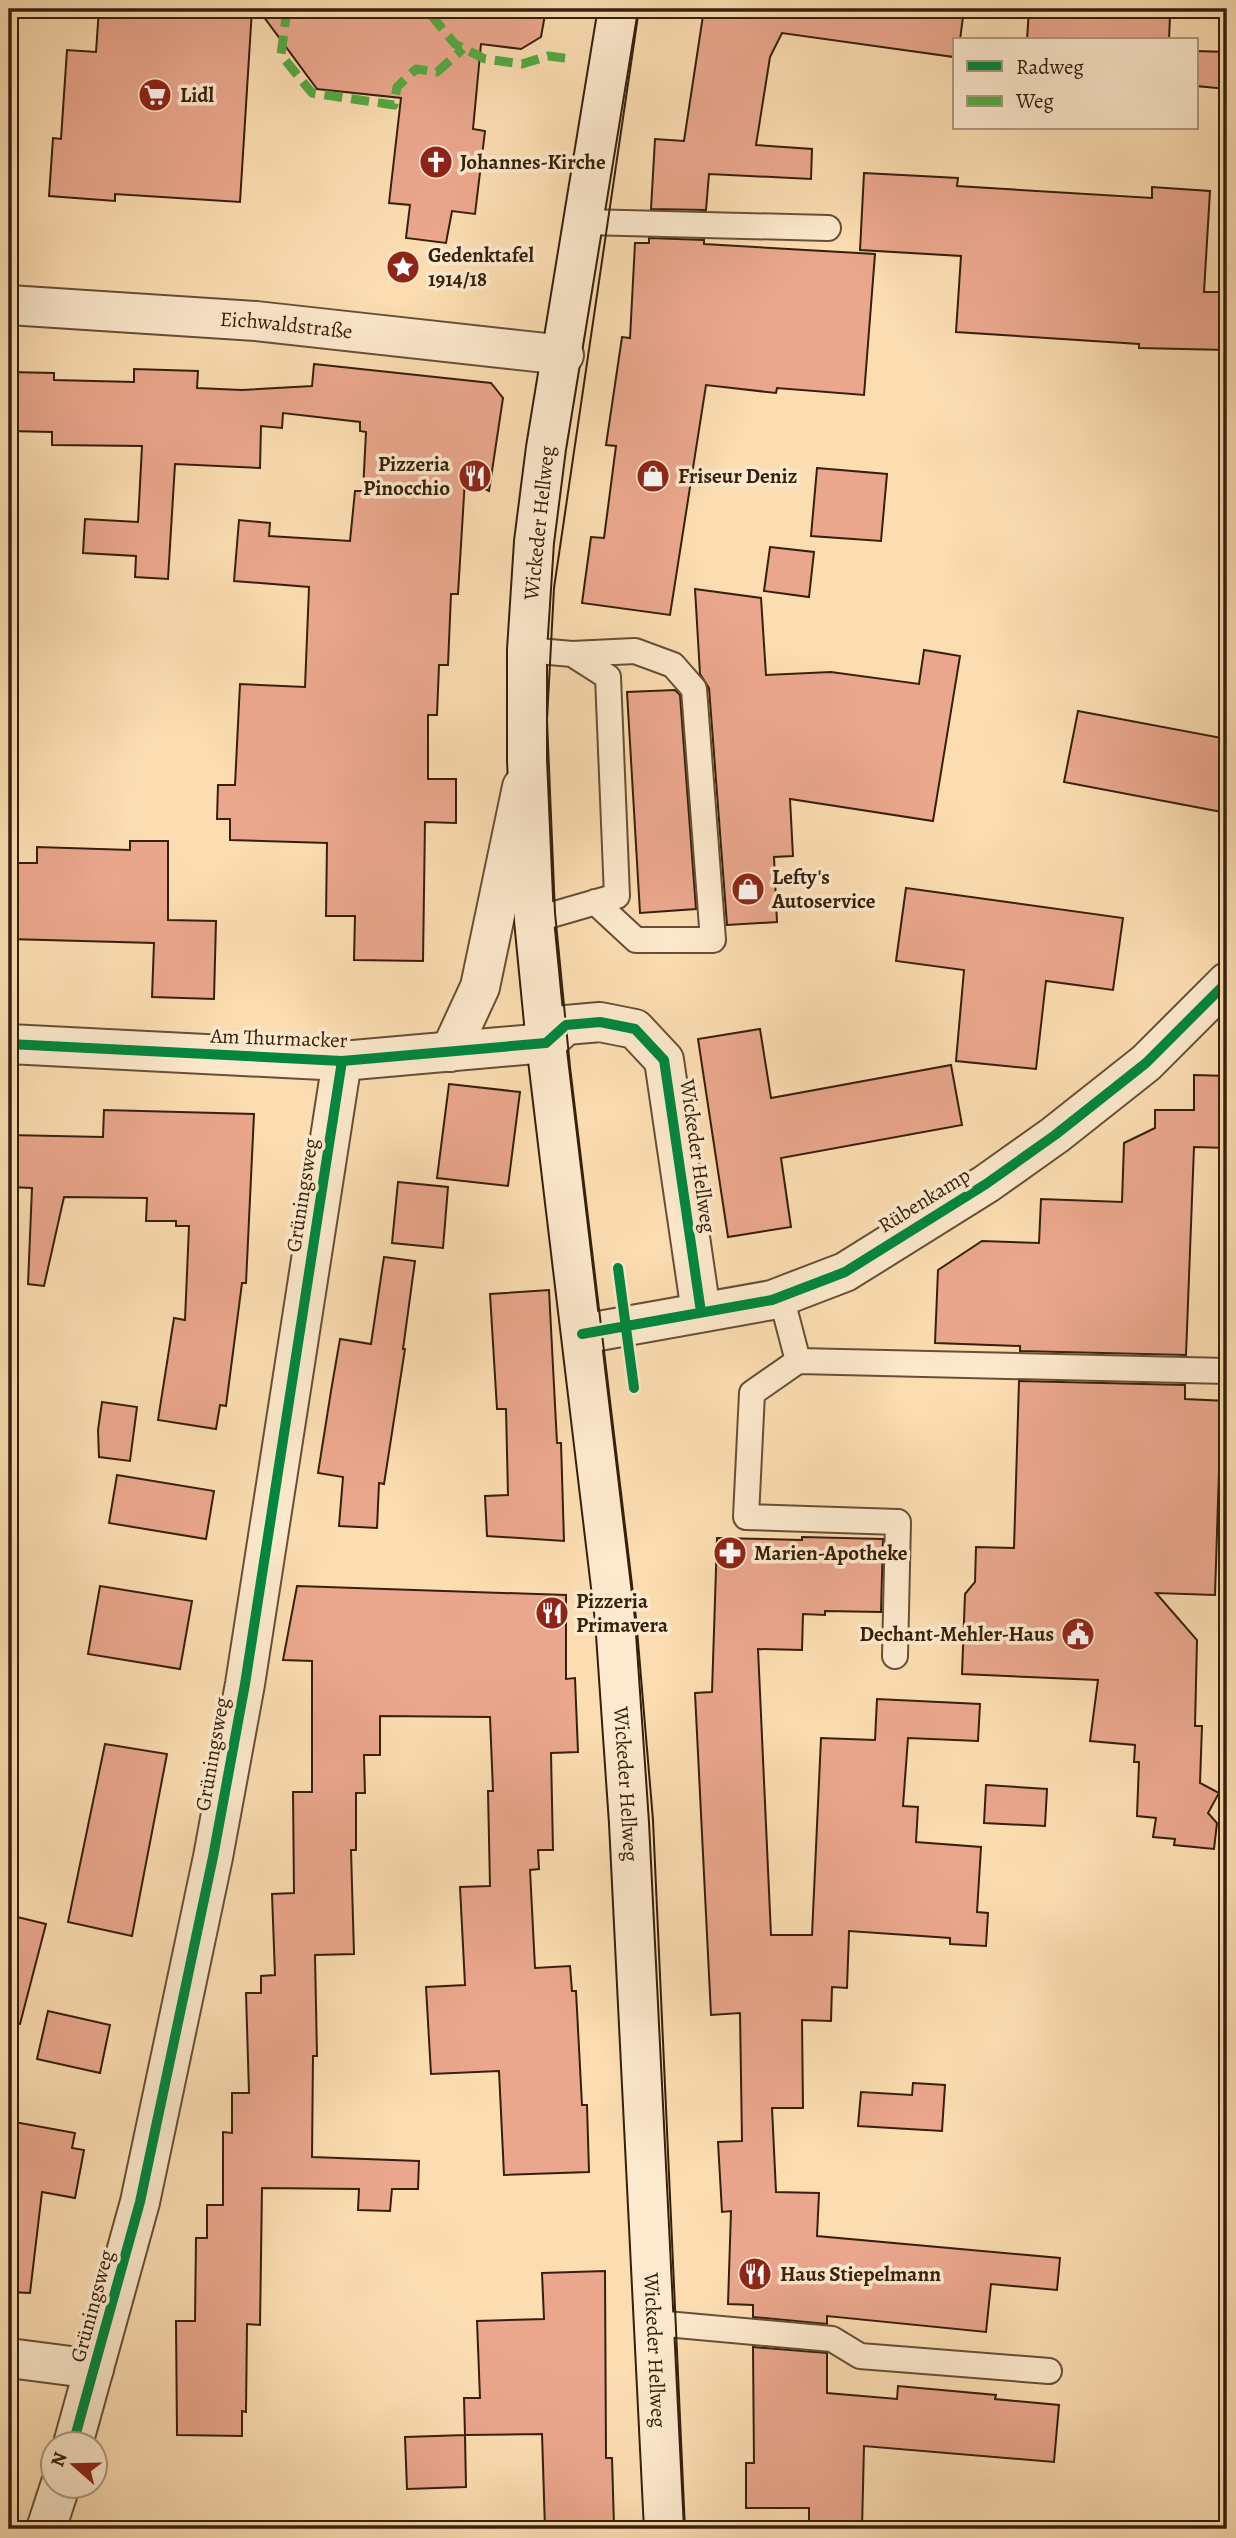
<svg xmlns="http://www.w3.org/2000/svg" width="1236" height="2538" viewBox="0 0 1236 2538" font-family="Alegreya,serif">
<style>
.building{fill:#eba78e;stroke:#35200b;stroke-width:2}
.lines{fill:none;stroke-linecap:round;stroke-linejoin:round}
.service-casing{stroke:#674f35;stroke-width:28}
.minor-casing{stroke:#674f35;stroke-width:42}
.tertiary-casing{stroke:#674f35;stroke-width:42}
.secondary-casing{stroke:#35200b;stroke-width:42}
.service{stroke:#fde9cd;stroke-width:24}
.minor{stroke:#fde9cd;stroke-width:38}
.tertiary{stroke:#fde9cd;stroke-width:38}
.secondary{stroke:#fde9cd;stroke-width:38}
.tram{stroke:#35200b;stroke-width:2}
.quiet{stroke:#54aa41;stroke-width:9;stroke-dasharray:18 9;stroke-linecap:butt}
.cycleway-casing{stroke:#fde9cd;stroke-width:15}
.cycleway{stroke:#00873e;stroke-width:10}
.labels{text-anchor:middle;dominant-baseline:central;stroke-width:7;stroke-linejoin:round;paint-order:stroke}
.poi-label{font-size:21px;font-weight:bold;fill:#35200b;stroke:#fde9cd;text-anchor:start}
.street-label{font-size:21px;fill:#35200b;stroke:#fde9cd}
</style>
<rect width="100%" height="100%" fill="#fcddb2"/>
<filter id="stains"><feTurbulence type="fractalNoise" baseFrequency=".00286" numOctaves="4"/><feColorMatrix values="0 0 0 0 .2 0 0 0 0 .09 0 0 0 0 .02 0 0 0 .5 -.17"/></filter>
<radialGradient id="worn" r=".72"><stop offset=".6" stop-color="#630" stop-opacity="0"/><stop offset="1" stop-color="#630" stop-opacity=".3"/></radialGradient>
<path class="building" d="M99 9H252L240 202 115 194V201L49 196 53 138 61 139 67 50 96 52Z
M258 9H546L541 37 521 49 481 44 473 129 485 131 475 214 452 211 446 243 406 238 410 205 389 203 401 98 317 89Z
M704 9H964L960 40H954V57L782 33 770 57 756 145 812 149 811 179 709 174 706 210 651 209 655 139 684 141Z
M1029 9H1105L1170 16 1169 40H1027Z
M1196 51 1227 52V89L1196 86Z
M864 173 958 178 957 186 1152 198V187L1210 191 1204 292H1227V350L1139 348V344L956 332 961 256 860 250Z
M649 238 704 240V244L875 254 864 395 777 388 776 393 706 385 670 615 582 603 591 537 604 538 616 446 606 445 622 337 630 338 635 243H649Z
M314 364 491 383 503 398 489 491 465 479 458 594H451L448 665H439L437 715H428V779H456V823L425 822 423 961 354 960 355 916H326L327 843 230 840V819H217L218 785H235L240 684 305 687 309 587 234 581 239 520 270 523 269 536 350 541 355 491H363L366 432 360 431V422L283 413 282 428 261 426 260 468 175 464 168 579 135 577 136 556 83 553 85 519 138 522 142 446 52 445V432L9 431V372L54 373V380L134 382V369L198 371 197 388 242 390 312 386Z
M817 468 887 474 881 541 811 536Z
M770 547 814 552 809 597 764 591Z
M695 589 761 598 766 675 831 672 919 684 924 650 960 656 933 821 790 799 793 856 774 857 777 922 727 925 709 688 700 674Z
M675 690 680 695 696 909 640 913 627 692Z
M1078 711 1227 739V813L1064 782Z
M130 841H168V920L216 921 214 999 152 997 154 943 9 939 12 863H37V847L130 850Z
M906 888 1123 918 1113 990 1046 981 1036 1069 956 1061 964 970 896 961Z
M760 1029 771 1098 951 1065 962 1125 781 1158 791 1227 728 1237 698 1039Z
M1194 1075 1227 1076V1148L1194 1147 1186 1355 1020 1351V1346L935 1343 938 1270 982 1241 1039 1243 1041 1199 1122 1202 1124 1143 1155 1128V1110H1194Z
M449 1084 520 1092 508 1186 437 1178Z
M104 1110 254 1114 246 1283H242L226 1406 220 1405 216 1429 158 1420 174 1318 185 1320 189 1226H176V1221H146L147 1198 64 1197 44 1286 28 1284 32 1188 9 1187V1135L103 1137Z
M398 1182 448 1187 443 1248 392 1243Z
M384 1257 415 1261 403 1349H405L384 1484 379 1483 377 1528 339 1526 343 1477 318 1473 331 1391 340 1339 371 1344Z
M549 1290 557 1443H561L564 1541 487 1536 485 1496 508 1495 506 1409H497L490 1294Z
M1019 1381 1185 1385V1399L1227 1401V1471H1219L1215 1595 1156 1593 1197 1640 1195 1726H1202L1200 1783 1219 1793 1208 1813 1217 1823 1214 1849 1174 1845 1175 1839 1153 1837 1156 1818 1137 1816 1139 1762H1134L1135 1745 1090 1741 1098 1680 962 1674 965 1594 975 1582 976 1547 1014 1548Z
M102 1402 137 1407 130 1461 99 1457 98 1430Z
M117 1475 214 1491 206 1539 109 1523Z
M802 1537 883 1539 881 1612 825 1611V1615L803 1614 802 1650 758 1649 771 1935H812L821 1738 875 1740 877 1699 980 1704 978 1741 908 1738 903 1806 918 1807 916 1842 981 1847 977 1912 988 1913 986 1946 950 1944V1938L849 1931 847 1988 832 1987 831 2021 802 2020 803 2108H772L776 2192 819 2193 817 2236 1060 2258 1057 2290 991 2284 986 2332 827 2316V2324L753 2317V2305L728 2304 731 2211 722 2212 718 2142 742 2141 740 2013 711 2015 695 1693 712 1692 717 1538 802 1540Z
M100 1586 192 1601 180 1669 88 1654Z
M297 1586 566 1595V1679L575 1678 578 1752 551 1753 553 1850H538L539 1869 530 1870 535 1968 570 1966 572 1991H576L582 2105H587L589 2172 504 2175 499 2071 431 2074 426 1987 465 1985 460 1887 490 1886 488 1791H493L490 1717 380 1716V1755H364L365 1793H356V1850H351L354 1954 315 1955 317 2056H313L312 2157 419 2161 418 2189H392L390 2211 358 2210 359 2189 262 2188 260 2325 247 2324 246 2412 242 2411V2436L177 2435 176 2321H195L196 2238H207V2205H223V2132L232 2133V2093H249L246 1993H261V1976L275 1975 272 1894 294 1893 293 1792H312V1661L283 1660Z
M105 1744 167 1754 132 1936 68 1922Z
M986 1785 1047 1789 1045 1826 984 1823Z
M9 1915 46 1924 20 2024 9 2023Z
M48 2011 110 2025 100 2073 37 2059Z
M913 2083 945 2085 942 2131 858 2126 861 2092 912 2095Z
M9 2121 75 2133 72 2148 84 2150 75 2198 42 2192 30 2293 9 2292Z
M605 2271 606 2458H612L614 2526H609V2529H545L542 2434 465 2435 464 2398H480L477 2321 544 2319 542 2273Z
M753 2347 827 2353V2393L897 2399 898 2386 996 2395 995 2399 1059 2405 1054 2462 864 2446 862 2529H809V2508H746V2463H754Z
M465 2435 466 2487 407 2489 405 2437Z"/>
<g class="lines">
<defs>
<path id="service" d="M585 222 828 228
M527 650 572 654 608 677 617 896 534 920
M572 654 635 651 673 665 694 689 713 940H636L595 902
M781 1296 798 1361 1227 1371
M798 1361 752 1393 746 1517 898 1522 895 1656
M655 2323 832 2339 860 2356 1049 2371"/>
<g id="minor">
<path id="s1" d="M9 305 256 321 564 355"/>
<path d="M9 1044 342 1061 546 1043 566 1025 600 1022 635 1029 664 1060 701 1312"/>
<path d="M450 1052 480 987 522 787"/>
<path d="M9 2358 94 2369"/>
<path d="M73 2444 140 2202 213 1857 245 1684 342 1061"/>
<path d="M46 2529 60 2486"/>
</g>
<path id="tertiary" d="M582 1334 772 1300 845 1272 986 1184 1055 1135 1146 1063 1227 982"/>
<g id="secondary">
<path id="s2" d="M618 9 546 448 534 542 527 650V760L534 920 546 1043 615 1620 629 1823 664 2529"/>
</g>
</defs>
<use href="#service" class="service-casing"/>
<use href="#minor" class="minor-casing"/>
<use href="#tertiary" class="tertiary-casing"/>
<use href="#secondary" class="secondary-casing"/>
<use href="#service" class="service"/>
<use href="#minor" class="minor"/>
<use href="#tertiary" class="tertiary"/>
<use href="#secondary" class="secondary"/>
<path class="tram" d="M639 9 554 588 547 720 555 913 570 1067 636 1618 653 1820 685 2529"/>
<path class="quiet" d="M287 9 281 55 312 93 394 105 397 87 416 69 437 72 463 49
M431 15 455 44 485 59 522 64 548 56 572 59"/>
<defs>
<path id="cycleway" d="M9 1044 342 1061 546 1043 566 1025 600 1022 635 1029 664 1060 701 1312
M618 1268 634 1388
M582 1334 772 1300 845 1272 986 1184 1055 1135 1146 1063 1227 982
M73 2444 140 2202 213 1857 245 1684 342 1061"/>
</defs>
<use href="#cycleway" class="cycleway-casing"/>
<use href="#cycleway" class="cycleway"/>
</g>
<defs>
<symbol id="supermarket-disc" viewBox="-11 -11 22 22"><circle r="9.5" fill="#8f2418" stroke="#fde9cd"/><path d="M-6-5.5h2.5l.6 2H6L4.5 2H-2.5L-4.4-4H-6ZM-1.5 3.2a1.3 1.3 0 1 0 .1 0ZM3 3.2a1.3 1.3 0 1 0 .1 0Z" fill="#fff"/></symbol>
<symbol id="church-disc" viewBox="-11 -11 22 22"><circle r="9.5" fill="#8f2418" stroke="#fde9cd"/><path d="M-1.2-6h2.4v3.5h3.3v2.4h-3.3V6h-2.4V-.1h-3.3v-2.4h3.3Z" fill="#fff"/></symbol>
<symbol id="sight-disc" viewBox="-11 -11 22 22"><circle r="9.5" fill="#8f2418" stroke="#fde9cd"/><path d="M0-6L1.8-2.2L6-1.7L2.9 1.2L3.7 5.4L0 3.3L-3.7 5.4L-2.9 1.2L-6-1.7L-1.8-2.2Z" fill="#fff"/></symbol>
<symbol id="restaurant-disc" viewBox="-11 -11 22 22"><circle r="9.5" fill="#8f2418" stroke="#fde9cd"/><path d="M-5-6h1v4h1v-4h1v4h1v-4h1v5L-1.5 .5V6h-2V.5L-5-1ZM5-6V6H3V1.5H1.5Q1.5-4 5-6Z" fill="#fff"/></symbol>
<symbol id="shop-disc" viewBox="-11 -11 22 22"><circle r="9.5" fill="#8f2418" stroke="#fde9cd"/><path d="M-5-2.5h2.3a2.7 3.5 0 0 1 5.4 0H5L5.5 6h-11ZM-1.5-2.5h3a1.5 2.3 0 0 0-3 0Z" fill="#fff"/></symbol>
<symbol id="pharmacy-disc" viewBox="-11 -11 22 22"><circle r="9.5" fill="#8f2418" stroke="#fde9cd"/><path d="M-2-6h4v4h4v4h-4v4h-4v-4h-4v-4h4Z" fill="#fff"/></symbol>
<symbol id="civic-disc" viewBox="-11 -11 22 22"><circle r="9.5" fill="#8f2418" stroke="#fde9cd"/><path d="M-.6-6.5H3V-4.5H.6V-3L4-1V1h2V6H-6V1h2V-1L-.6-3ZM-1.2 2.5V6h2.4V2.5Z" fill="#fff"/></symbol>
</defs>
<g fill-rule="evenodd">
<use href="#supermarket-disc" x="136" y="76" width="38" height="38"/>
<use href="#church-disc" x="417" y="143" width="38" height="38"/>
<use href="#sight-disc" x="384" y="248" width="38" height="38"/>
<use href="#restaurant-disc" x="456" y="457" width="38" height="38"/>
<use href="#shop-disc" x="634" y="457" width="38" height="38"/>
<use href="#shop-disc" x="729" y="870" width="38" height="38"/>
<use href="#pharmacy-disc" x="711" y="1534" width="38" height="38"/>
<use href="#restaurant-disc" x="533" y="1594" width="38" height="38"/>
<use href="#civic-disc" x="1059" y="1615" width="38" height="38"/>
<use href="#restaurant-disc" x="736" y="2255" width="38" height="38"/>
</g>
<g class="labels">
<g class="poi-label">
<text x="180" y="95">Lidl</text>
<text x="460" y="162">Johannes-Kirche</text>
<text x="428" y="255">Gedenktafel<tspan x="428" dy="24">1914/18</tspan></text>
<text x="450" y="464" text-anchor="end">Pizzeria<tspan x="450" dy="24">Pinocchio</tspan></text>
<text x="678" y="476">Friseur Deniz</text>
<text x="772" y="877">Lefty's<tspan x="772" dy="24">Autoservice</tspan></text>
<text x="754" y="1553">Marien-Apotheke</text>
<text x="576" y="1601">Pizzeria<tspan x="576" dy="24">Primavera</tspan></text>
<text x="1054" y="1634" text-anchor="end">Dechant-Mehler-Haus</text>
<text x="780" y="2274">Haus Stiepelmann</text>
</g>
<g class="street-label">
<text stroke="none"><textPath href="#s1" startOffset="278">Eichwaldstraße</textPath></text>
<text transform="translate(539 523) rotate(-84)">Wickeder Hellweg</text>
<text transform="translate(279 1038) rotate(2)">Am Thurmacker</text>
<text transform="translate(698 1156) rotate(82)">Wickeder Hellweg</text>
<text transform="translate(302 1195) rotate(-81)">Grüningsweg</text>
<text transform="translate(924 1200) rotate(-32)">Rübenkamp</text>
<text transform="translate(212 1754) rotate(-80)">Grüningsweg</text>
<text stroke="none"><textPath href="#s2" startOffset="1787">Wickeder Hellweg</textPath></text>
<text transform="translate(92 2306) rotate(-75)">Grüningsweg</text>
<text stroke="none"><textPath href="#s2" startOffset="2354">Wickeder Hellweg</textPath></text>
</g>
</g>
<rect width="1236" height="2538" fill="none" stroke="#fcddb2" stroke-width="35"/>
<rect x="10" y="10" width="1215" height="2517" fill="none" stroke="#35200b" stroke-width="3.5"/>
<rect x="18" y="18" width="1201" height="2503" fill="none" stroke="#35200b" stroke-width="2"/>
<rect x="953" y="38" width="245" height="91" fill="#fde9cd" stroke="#ad997f" stroke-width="2"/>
<rect x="967" y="61" width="35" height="10" fill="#00873e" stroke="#ad997f" stroke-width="2"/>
<text x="1016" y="74" font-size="21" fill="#35200b">Radweg</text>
<rect x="967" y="96" width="35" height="10" fill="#54aa41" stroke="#ad997f" stroke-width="2"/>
<text x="1016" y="108" font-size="21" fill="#35200b">Weg</text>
<g transform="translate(74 2465) rotate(290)"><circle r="33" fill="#fde9cd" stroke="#ad997f" stroke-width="2"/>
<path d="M0-5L12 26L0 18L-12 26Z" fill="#8f2418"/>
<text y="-10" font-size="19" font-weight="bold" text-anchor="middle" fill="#35200b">N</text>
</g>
<rect width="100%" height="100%" filter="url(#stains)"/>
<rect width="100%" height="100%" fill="url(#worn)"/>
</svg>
